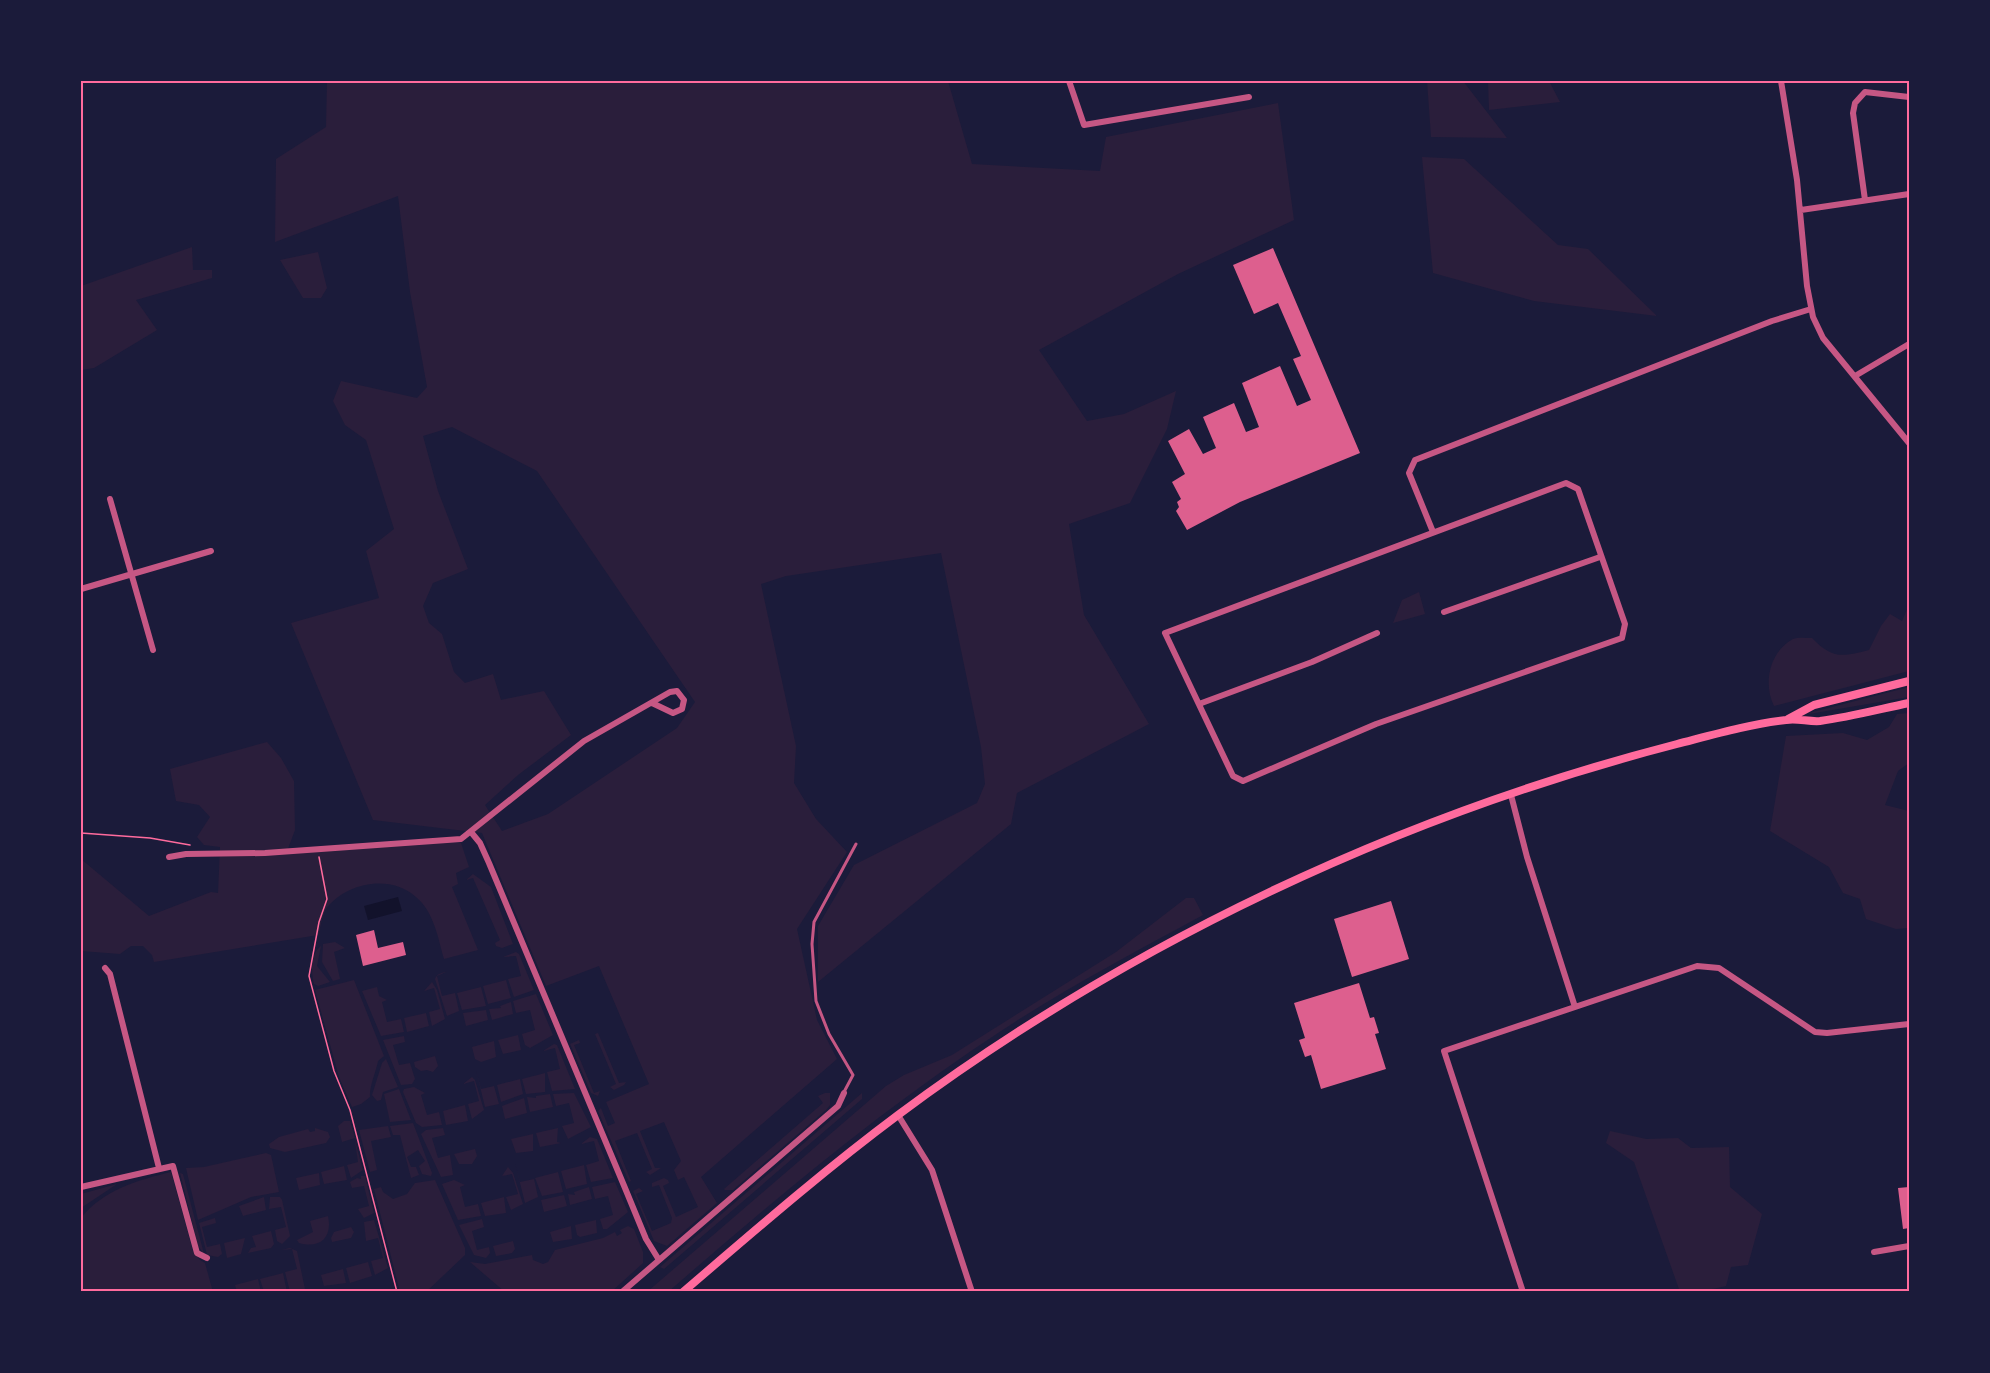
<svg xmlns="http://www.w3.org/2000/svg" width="1990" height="1373" viewBox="0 0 1990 1373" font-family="'Archivo Narrow',sans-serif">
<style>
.green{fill:#2a1e3b;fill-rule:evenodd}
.water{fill:#12122b}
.building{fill:#dd5f8e}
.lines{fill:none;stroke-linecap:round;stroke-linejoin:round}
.path{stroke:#ff6b9d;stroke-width:1.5}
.service{stroke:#c65784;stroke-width:3}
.minor{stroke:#c65784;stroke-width:6}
.secondary{stroke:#ff6b9d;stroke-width:8}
.neatline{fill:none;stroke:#ff6b9d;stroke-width:2}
</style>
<rect width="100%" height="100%" fill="#1b1b3a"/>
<path class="green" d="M327 81H948L972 164 1100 171 1106 137 1278 103 1294 220 1178 274 1039 350 1087 421 1124 414 1176 391 1167 429 1130 503 1069 524 1084 615 1149 724 1017 793 1011 824 818 982V926L854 865 977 803 985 784 981 747 941 553 786 576 761 584 796 746 794 783 816 819 847 852 797 929 817 1020 837 1059 701 1177 717 1203 667 1246 654 1241 633 1191 639 1188 643 1191 636 1194 652 1231 671 1223 672 1218 659 1185 652 1187V1183L664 1178 668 1180 669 1183 663 1186 676 1217 698 1207 684 1177 678 1180 674 1170 681 1161 664 1122 640 1131 655 1168H661L650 1175 646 1172 652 1169 637 1133 615 1141 631 1181 629 1182 598 1111 601 1108 608 1126 615 1123 606 1102 649 1084 599 966 546 986 482 833 373 820 291 623 379 598 366 551 394 529 366 440 345 425 333 401 341 381 417 398 427 387 410 292 398 196 275 242 276 159 326 127ZM452 427 537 471 695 702 677 728 548 814 502 831 485 805 518 775 571 735 544 691 501 700 493 674 465 683 454 672 442 634 429 623 423 606 433 583 468 569 438 491 423 436Z
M1427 81H1463L1507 138 1431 137Z
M1488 81H1549L1560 102 1489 110Z
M1422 157 1464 159 1558 245 1588 249 1657 316 1534 301 1433 273Z
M192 247 193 270H212V278L136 300 157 330 94 368 81 370V286Z
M318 252 327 288 321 298H303L280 260Z
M1419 592 1425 614 1393 623 1402 600Z
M1909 605V671L1774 706C1763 684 1769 652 1793 639 1798 637 1806 638 1812 638 1832 659 1842 657 1869 650L1881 626 1890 614 1902 621Z
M1909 687V697L1809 714V713Z
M1909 713V763L1898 771 1885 805 1909 811V928L1896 929 1866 919 1860 899 1843 893 1829 867 1770 831 1786 736 1843 733 1867 740 1889 727 1897 714Z
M267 742 281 758 294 781 295 830 286 854 438 842 461 843 469 867 456 873 458 884 452 887 478 950 444 959C438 938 434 912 416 897 391 874 346 882 326 909 322 915 321 927 318 935L154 962 152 955 143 946H131L120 954 81 951V859L149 916 211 892 218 893 220 847 204 845 197 837 210 817 199 805 176 801 170 769Z
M473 874 491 887 513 944 502 948 496 946 495 943 500 940 473 878 466 880Z
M1186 898H1194L1203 915C1135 952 1066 988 1001 1031 883 1108 775 1199 668 1292H647L886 1086 904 1075 952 1055 1116 952Z
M335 942 345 948 334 952 340 979 333 981 322 962 323 944Z
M321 946 317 966 330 982 318 986 314 984C311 972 310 954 321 946Z
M516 952 519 954 534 990 514 997 508 979 521 976 516 956 503 957Z
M448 971 437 976 442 996 455 993 459 1011 447 1016 435 979C437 973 443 973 448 971Z
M354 980 384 1056 378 1061C376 1072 369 1087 370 1097L361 1104 352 1107 339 1077 315 990Z
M506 980 511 998 488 1004 483 986Z
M432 982 437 990 445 1019 432 1026 429 1012 440 1009 434 988 424 991Z
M377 987 379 996 387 1000 382 1002 387 1022 401 1019 404 1032 381 1036 362 991Z
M481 987 486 1006 462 1010 457 993Z
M536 994 553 1035 530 1048 525 1045 522 1034 535 1030 530 1010 516 1013 513 1001Z
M511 1002 513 1014 492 1020 489 1009 501 1008 500 1006Z
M486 1010 488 1020 466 1026 463 1013Z
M426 1013 429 1026 407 1032 404 1018Z
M598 1033 619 1083 626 1082 624 1085 614 1090 610 1087 616 1084 595 1034Z
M518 1035 521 1050 503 1054 498 1040Z
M404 1036 405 1042 393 1045 399 1065 410 1063 415 1079 412 1084 401 1085 383 1040Z
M579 1040 580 1043 574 1045 594 1093 600 1091 598 1096 591 1093 570 1044Z
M494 1041 496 1057 481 1062 475 1059 472 1047Z
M554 1044 557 1045 575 1089 552 1091 547 1072 560 1069 555 1048 543 1051Z
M435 1056 438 1066 433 1072 427 1070 421 1071 415 1067 414 1062Z
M386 1059 398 1087 383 1092 381 1100 377 1101 372 1095 382 1063Z
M476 1070 481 1089 494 1086 499 1104 485 1107Z
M545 1073V1092L526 1094 522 1079Z
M472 1077 475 1080 484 1110 472 1119 468 1104 479 1101 474 1081 463 1084Z
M520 1079 523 1094 501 1102 497 1085Z
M414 1087 425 1093 421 1095 427 1115 439 1112 442 1125 422 1127 416 1123 403 1092 404 1089Z
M399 1089 411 1120 390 1122 384 1094Z
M574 1093 591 1127 568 1139 562 1126 574 1123 569 1103 556 1106 553 1094Z
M825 1093H830V1105L826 1110 733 1190H725L724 1189 823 1103 818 1096Z
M862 1093V1099L664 1269 660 1267Z
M550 1094 553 1107 530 1112 527 1097 536 1098V1096Z
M524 1098 527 1113 505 1119 502 1106Z
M465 1105 468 1121 446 1125 443 1111Z
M344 1121H350L355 1138 342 1142 338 1126Z
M413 1123 432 1173 431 1176 422 1174 419 1166 425 1161 418 1150 407 1157 411 1167H416L419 1175 411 1178 400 1135H393L390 1126Z
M388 1126 391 1137 371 1141 377 1170 370 1172 359 1130Z
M315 1128 328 1132 330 1137 326 1143 285 1152 270 1148 269 1144 279 1137 308 1129 310 1132 315 1131Z
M443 1128 445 1135 432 1138 438 1158 450 1155 453 1175 441 1177 421 1134 426 1130Z
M558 1128 557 1142 561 1143 540 1147 536 1133Z
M1610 1131 1646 1139 1678 1138 1691 1148 1729 1147 1730 1187 1762 1214 1748 1265 1731 1267 1726 1286 1699 1292H1680L1634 1162 1606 1143Z
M533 1134V1151L516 1153 511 1139Z
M590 1137 597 1139 613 1178 591 1182 586 1165 599 1161 594 1141 581 1144Z
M355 1141 363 1170 351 1178 347 1165 358 1162Z
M475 1149 477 1156 472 1164H459L454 1154Z
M266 1153 271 1155 279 1192 251 1197 198 1220 186 1168 204 1167Z
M515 1163 520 1182 534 1179 538 1197 525 1203Z
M584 1165 587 1184 566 1189 561 1171Z
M344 1166 347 1180 324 1184 321 1172Z
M508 1167 513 1173 523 1204 511 1210 506 1197 518 1194 512 1174 502 1176Z
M171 1172 193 1251 200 1260 205 1263 213 1292H81V1218C103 1190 138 1180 171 1172Z
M558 1172 563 1192 542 1196 535 1178Z
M180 1173 183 1174 204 1254 198 1246Z
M319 1173 320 1185 299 1190 296 1178Z
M361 1176H365L374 1213 364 1218 358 1209 369 1206 364 1186 352 1188 350 1182 357 1178 361 1179Z
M435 1180 465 1248V1255L426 1292H400L374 1189 381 1187 383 1192 393 1199 407 1194 415 1183Z
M454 1180 465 1185 460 1187 465 1207 478 1204 481 1216 458 1220 442 1184Z
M615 1182 628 1212 607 1229H603L600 1219 613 1215 608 1196 595 1199 592 1187Z
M117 1184 81 1208V1194Z
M589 1187 592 1199 570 1205 568 1194 575 1195 574 1192Z
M564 1195 567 1206 544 1212 541 1200Z
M264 1197 266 1210 243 1216 239 1206Z
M270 1197H280L282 1200 290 1236 282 1244 277 1241 275 1230 286 1227 281 1207 269 1209Z
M504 1197 506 1213 485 1216 481 1203Z
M328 1216C333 1238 319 1249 299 1243L297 1240 313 1232 310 1221Z
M215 1218 216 1223 202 1227 207 1247 220 1244 222 1254 218 1257 207 1255 199 1223Z
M482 1219 484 1227 472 1231 477 1250 489 1247 490 1253 486 1258 474 1255 459 1225Z
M374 1220 388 1268 375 1275 371 1261 383 1258 378 1238 366 1241 364 1222Z
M596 1220 597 1233 580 1237 577 1235 575 1225Z
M571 1226 572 1239 553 1242 550 1232Z
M628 1226 634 1229 643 1252V1263L611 1292H505L470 1262 485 1264 532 1255 533 1260 543 1264 548 1262 555 1250 603 1238 615 1232 617 1236 622 1233 620 1230Z
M351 1227 354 1232 351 1238 332 1242 331 1238 334 1232Z
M271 1231 274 1244 271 1248 248 1253 251 1248 256 1247 252 1236Z
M245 1238 241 1254 227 1258 224 1243Z
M513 1241 515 1249 512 1253 496 1256 493 1246Z
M290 1248 297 1251 305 1289 290 1292 285 1272 297 1269 292 1249 281 1250Z
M368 1262 372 1276 350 1283 346 1268Z
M343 1269 346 1283 324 1286 321 1275Z
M283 1273 287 1292H264L260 1279Z
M258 1279 261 1292H237L235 1285Z"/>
<path class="water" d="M398 897 402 911 368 920 364 906Z"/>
<path class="building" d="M1273 248 1360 453 1240 502 1187 530 1176 511 1179 507 1177 502 1181 499 1172 482 1185 474 1168 441 1189 429 1203 454 1216 448 1203 417 1234 403 1246 432 1259 427 1242 383 1280 366 1297 406 1311 400 1293 359 1301 356 1278 303 1254 314 1233 265Z
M1391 901 1409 959 1352 977 1334 919Z
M374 930 378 948 403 942 406 955 363 966 356 935Z
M1359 983 1370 1018 1374 1017 1379 1033 1375 1034 1386 1069 1321 1089 1311 1055 1305 1057 1299 1040 1305 1038 1294 1003Z
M1909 1187V1228L1903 1229 1898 1188Z"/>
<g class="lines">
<path class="path" d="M81 833 150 838 190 845
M319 857 327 899 319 922 309 976 334 1071 350 1110 397 1292"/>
<path class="service" d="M844 1092 853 1075 829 1034 816 1001 812 944 814 922 856 844"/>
<path class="minor" d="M1069 81 1084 125 1249 97
M1781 81 1797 180 1807 286 1813 317 1823 338 1909 443
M1865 200 1853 113 1855 103 1865 92 1909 97
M1801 210 1909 194
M1855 376 1909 344
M1566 483 1578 489 1625 624 1622 638 1376 724 1243 781 1233 776 1165 633Z
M110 499 153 650
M1433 532 1409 473 1415 460 1772 321 1811 309
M81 589 211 551
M1444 612 1600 557
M1199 704 1312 662 1377 633
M1511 795 1527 857 1575 1007
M471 832 480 843 489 863 625 1188 646 1239 659 1260
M169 857 186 854 265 853 461 839 584 741 670 692 677 691 684 700 682 709 673 713 652 703
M105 968 110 974 159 1168
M898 1115 932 1170 972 1292
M81 1187 173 1166 197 1253 207 1258
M1874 1252 1909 1246
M622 1292 838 1106 844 1093
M1523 1292 1444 1051 1697 966 1719 968 1815 1032 1827 1033 1909 1024"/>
<path class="secondary" d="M1788 719 1814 705 1909 681
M683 1292C753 1232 823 1171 898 1115 1129 943 1398 816 1677 744 1712 735 1750 724 1786 720 1797 718 1809 722 1820 721 1850 717 1880 709 1909 703"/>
</g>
<rect width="1990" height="1373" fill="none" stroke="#1b1b3a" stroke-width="165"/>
<rect x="82" y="82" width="1826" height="1208" class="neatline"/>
</svg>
